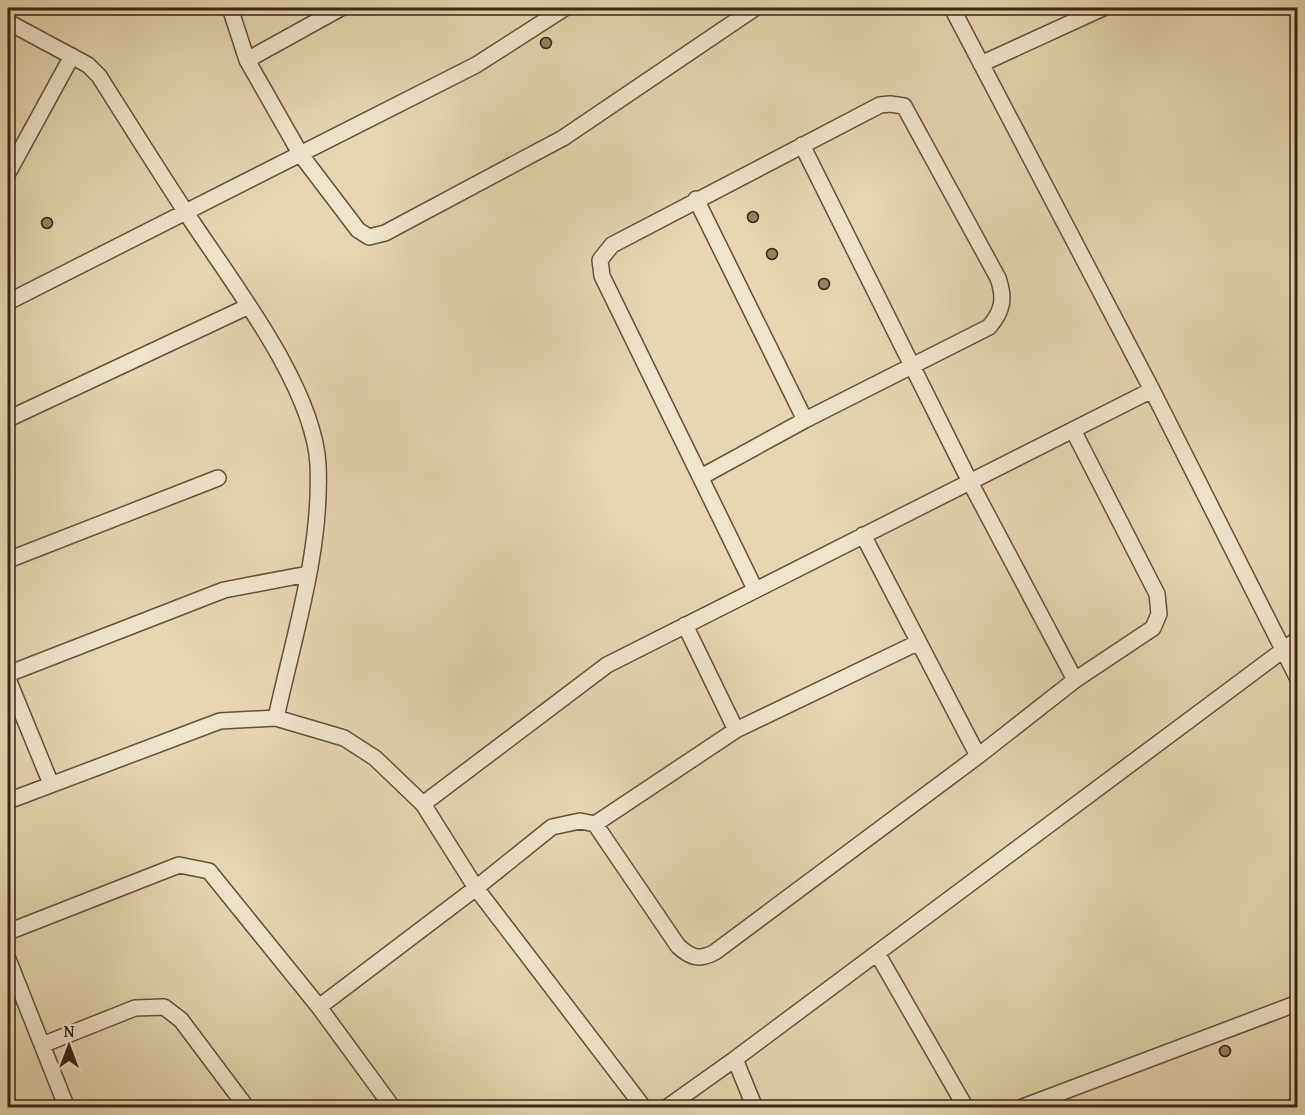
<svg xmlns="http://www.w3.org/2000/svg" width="1305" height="1115" viewBox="0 0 1305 1115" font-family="'Gentium Book Plus',serif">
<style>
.building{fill:#948166;stroke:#3c2414;stroke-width:1.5}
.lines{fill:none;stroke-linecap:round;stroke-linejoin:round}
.minor-casing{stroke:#66503b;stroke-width:18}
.minor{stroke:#efe4cc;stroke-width:15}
</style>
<rect width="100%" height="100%" fill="#e6d6b1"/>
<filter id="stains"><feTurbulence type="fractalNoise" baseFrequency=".00333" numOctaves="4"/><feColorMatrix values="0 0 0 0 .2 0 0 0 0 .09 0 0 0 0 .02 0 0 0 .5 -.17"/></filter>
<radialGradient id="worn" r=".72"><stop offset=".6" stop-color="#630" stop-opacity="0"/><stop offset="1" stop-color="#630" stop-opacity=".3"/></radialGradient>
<path class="building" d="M540.5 43a5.5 5.5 0 1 1 11 0a5.5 5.5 0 1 1-11 0Z
M747.5 217a5.5 5.5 0 1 1 11 0a5.5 5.5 0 1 1-11 0Z
M41.5 223a5.5 5.5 0 1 1 11 0a5.5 5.5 0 1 1-11 0Z
M766.5 254a5.5 5.5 0 1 1 11 0a5.5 5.5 0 1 1-11 0Z
M818.5 284a5.5 5.5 0 1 1 11 0a5.5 5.5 0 1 1-11 0Z
M1219.5 1051a5.5 5.5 0 1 1 11 0a5.5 5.5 0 1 1-11 0Z"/>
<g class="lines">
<defs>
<path id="minor" d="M230 8 247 60 301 155 358 230 369 237 385 233 563 138 755 8
M952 8 1152 390 1298 679
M8 22 88 65 99 76C128 122 157 168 187 214 230 280 313 385 318 464 322 550 294 635 276 718
M247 60 341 8
M981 64 1103 8
M802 145 970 482 1075 680
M8 173 72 56
M696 199 805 420
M8 302 476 65 565 8
M8 419 249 306
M701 477 805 420 989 327C1003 311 1005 298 998 278L904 106 890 104 880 105 612 245 600 260 602 276 755 589
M863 535 978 756
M8 560 218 478
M685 625 736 730
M917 643 736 730 595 824 678 946C690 957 699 961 715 952L978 756 1075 680 1153 628 1159 614 1157 594 1073 430
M8 674 224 590 308 574
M8 679 51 784
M8 801 220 721 276 718 344 738 375 758 423 804 476 888 644 1108
M423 804 607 665 1152 390
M8 932 179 865 209 871 319 1007 393 1108
M877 953 966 1108
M8 959 67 1108
M319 1007 476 888 552 827 580 821 595 824
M42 1045 135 1008 164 1007 181 1020 247 1108
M735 1059 755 1108
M666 1108 735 1059 1298 639
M1020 1108 1298 1003"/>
</defs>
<use href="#minor" class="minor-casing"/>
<use href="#minor" class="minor"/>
</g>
<rect width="1305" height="1115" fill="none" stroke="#e6d6b1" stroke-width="30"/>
<rect x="9" y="9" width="1287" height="1097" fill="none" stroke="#3c2414" stroke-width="3"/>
<rect x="15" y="15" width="1275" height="1085" fill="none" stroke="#3c2414" stroke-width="1.5"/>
<g transform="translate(69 1046)" stroke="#efe4cc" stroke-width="4.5" paint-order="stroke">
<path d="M0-4.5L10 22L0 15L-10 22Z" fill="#3c2414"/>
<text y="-9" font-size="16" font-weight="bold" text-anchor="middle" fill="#3c2414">N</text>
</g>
<rect width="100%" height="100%" filter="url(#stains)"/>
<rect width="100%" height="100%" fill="url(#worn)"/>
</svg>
